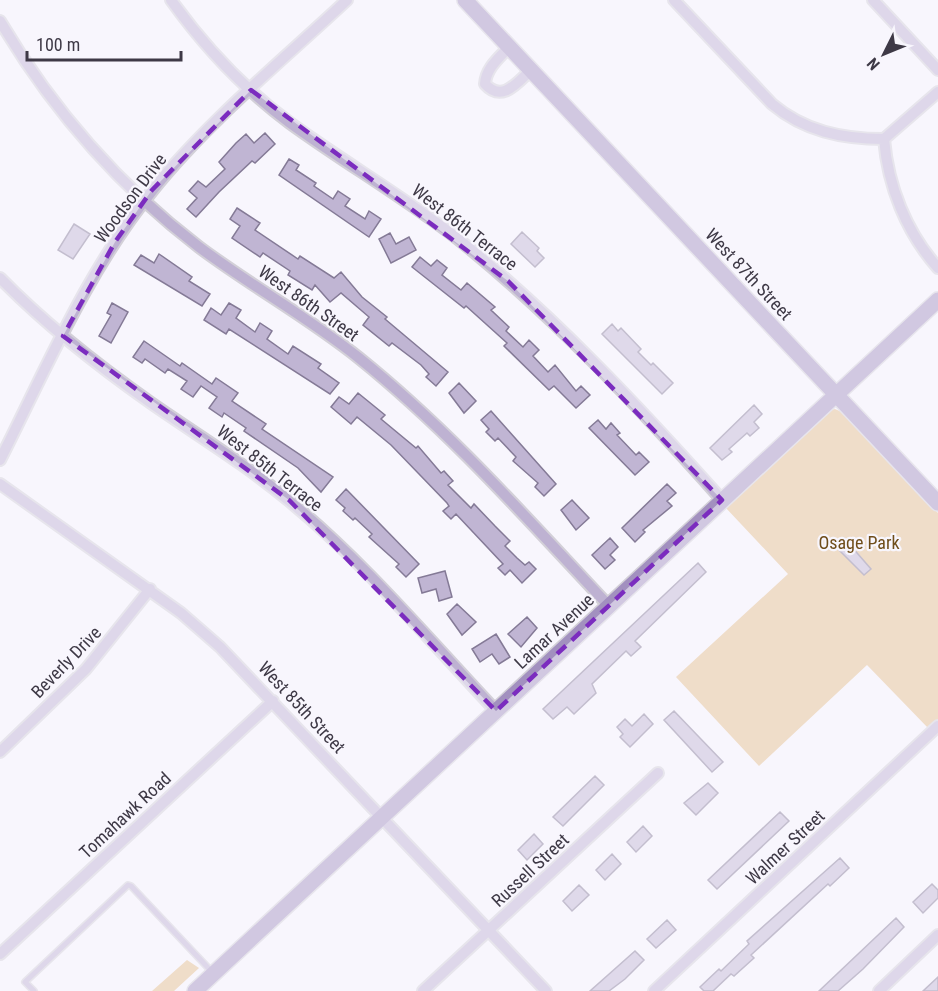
<svg xmlns="http://www.w3.org/2000/svg" width="938" height="991" viewBox="0 0 938 991" font-family="'Roboto Condensed',sans-serif">
<style>
.green{fill:#e5be89}
.building{fill:#c0b5d3;stroke:#847a96;stroke-width:1.5}
.lines{fill:none;stroke-linecap:round;stroke-linejoin:round}
.lane-casing{stroke:#d3d0d8;stroke-width:8}
.street-casing{stroke:#d3d0d8;stroke-width:14}
.secondary-casing{stroke:#d3d0d8;stroke-width:18}
.lane{stroke:#beb2d2;stroke-width:5}
.street{stroke:#beb2d2;stroke-width:10}
.secondary{stroke:#a290bf;stroke-width:15}
.marked{fill:none;stroke:#7b2cbf;stroke-width:4.5;stroke-dasharray:12 8;stroke-linejoin:round}
.labels{text-anchor:middle;dominant-baseline:central;stroke-width:4.5;stroke-linejoin:round;paint-order:stroke}
.street-label{font-size:18px;fill:#3e3946;stroke:#f8f6fd}
.park-label{font-size:18px;fill:#6f4d1a;stroke:#f8f6fd}
</style>
<rect width="100%" height="100%" fill="#f8f6fd"/>
<path class="green" d="M835 409 844 413 938 513V721L929 729 867 665 759 766 676 677 788 574 725 507 830 410Z
M187 960 199 968 174 991H152Z"/>
<path class="building" d="M265 133 275 144 255 163 252 161 219 192 196 217 187 209 197 198 189 191 198 181 206 187 225 169 219 162 236 143 246 134 254 143Z
M289 159 299 165 296 170 316 183 314 186 333 199 338 191 350 199 345 206 365 219 369 211 381 219 369 237 279 175Z
M237 208 260 223 255 230 298 259 300 256 334 278 341 272 362 297 387 317 385 319 448 372 436 386 426 377 429 374 421 365 392 343 389 346 363 325 369 317 341 293 330 302 315 285 312 290 288 275 290 271 263 253 260 257 232 238 240 226 230 219Z
M74 224 90 234 73 259 58 250Z
M522 232 539 248 537 251 544 258 535 267 511 244Z
M390 233 396 244 409 237 416 250 391 263 379 239Z
M159 254 192 277 189 281 210 294 202 306 134 265 141 255 154 263Z
M420 257 431 266 437 260 447 268 442 275 461 290 467 283 495 307 491 310 509 327 506 331 523 347 529 340 539 350 533 356 548 372 555 365 576 391 581 386 590 395 576 408 554 386 549 390 504 346 507 343 466 306 464 308 412 267Z
M112 303 128 312 111 343 99 336 111 315 107 313Z
M229 303 241 310 236 318 255 332 260 323 272 331 267 339 288 354 293 346 321 364 318 368 339 383 330 394 229 329 226 334 204 320 211 308 221 315Z
M612 324 618 331 621 328 641 349 638 352 651 365 653 363 673 383 662 394 602 334Z
M144 341 180 366 182 363 212 384 216 378 238 393 232 401 266 424 262 429 333 477 321 492 298 468 244 431 246 428 224 413 222 417 209 408 217 397 201 386 193 397 181 389 187 381 168 369 165 373 145 359 142 363 133 357Z
M459 383 476 401 464 413 449 393Z
M358 393 385 415 381 419 416 448 418 446 441 473 444 471 453 481 448 485 471 508 474 504 495 526 510 541 505 546 517 558 525 565 529 562 536 569 522 583 510 570 505 575 498 568 503 564 456 514 451 519 443 511 449 506 447 503 391 445 357 417 351 424 331 407 339 397 349 404Z
M754 405 762 414 754 422 759 428 750 436 747 433 729 449 732 452 722 460 710 448Z
M491 411 556 484 544 496 535 487 538 483 513 461 516 457 498 438 495 441 486 432 489 429 481 420Z
M598 420 606 429 611 423 620 433 617 435 636 455 639 452 649 462 635 475 589 428Z
M667 484 676 493 667 501 672 506 643 530 645 532 635 542 622 528Z
M346 489 419 564 406 577 396 567 399 564 369 537 372 534 355 518 353 520 343 511 345 508 336 500Z
M572 500 589 518 576 530 561 510Z
M610 538 618 547 610 555 615 560 605 569 592 555Z
M844 538 871 569 864 575 835 546Z
M698 563 706 572 635 641 641 647 631 656 626 651 592 684 596 693 574 714 567 707 553 719 543 709Z
M445 571 452 597 439 601 436 589 422 593 418 578Z
M457 604 476 622 462 635 447 614Z
M527 617 537 628 521 647 508 634Z
M496 634 510 657 499 664 492 654 480 662 472 649Z
M674 711 723 762 712 772 664 720Z
M644 714 653 724 630 747 620 737 623 734 617 727 625 719 632 726Z
M595 776 604 785 563 826 553 817Z
M708 783 718 793 696 815 684 803Z
M780 812 789 821 717 889 708 880Z
M643 826 652 836 636 852 627 842Z
M534 834 543 844 527 860 518 850Z
M612 854 621 864 605 880 596 870Z
M840 858 849 868 830 886 828 884 751 955 754 958 734 976 731 974 713 991H704L700 987 719 969 721 971 749 944 747 941Z
M932 884 938 890V898L923 913 913 902Z
M579 885 589 895 572 911 563 901Z
M896 918 904 927 863 969 838 991H819Z
M667 920 676 930 656 948 647 939Z
M635 951 644 960 625 979 609 991H590Z
M938 977V991H923Z"/>
<g class="lines">
<defs>
<path id="lane" d="M34 991 25 982 128 885 131 886 213 973"/>
<path id="street" d="M171 0C204 46 244 89 290 123 345 163 404 197 458 239 554 316 640 408 722 500
M674 0 772 104C804 131 842 139 884 139
M873 0 938 70
M0 21C52 109 118 185 199 247 251 286 308 317 359 358 451 432 529 521 609 606
M509 47C499 58 486 68 485 84 502 103 517 83 531 70
M884 139C888 186 906 232 938 268
M884 139 938 92
M0 278C46 325 97 365 151 403 197 435 245 464 288 500 364 562 429 640 496 711
M0 460C46 369 87 271 152 191 207 122 283 60 347 0
M0 484 181 613 220 647 546 991
M0 752 86 669 150 589
M0 954 273 701
M423 991 658 773
M654 991 938 726
M879 991 938 935"/>
<path id="secondary" d="M465 0 938 503
M195 991 938 300"/>
</defs>
<use href="#lane" class="lane-casing"/>
<use href="#street" class="street-casing"/>
<use href="#secondary" class="secondary-casing"/>
<use href="#lane" class="lane"/>
<use href="#street" class="street"/>
<use href="#secondary" class="secondary"/>
</g>
<path d="M0 0H938V991H0ZM251 90 508 281 722 500 496 711 289 500 63 336 115 242 152 190Z" fill="#f8f6fd" fill-opacity=".55" fill-rule="evenodd"/>
<path class="marked" d="M251 90 508 281 722 500 496 711 289 500 63 336 115 242 152 190Z"/>
<g class="labels">
<g class="street-label">
<text transform="translate(130 198) rotate(-53)">Woodson Drive</text>
<text transform="translate(465 227) rotate(38)">West 86th Terrace</text>
<text transform="translate(749 274) rotate(47)">West 87th Street</text>
<text transform="translate(309 303) rotate(35)">West 86th Street</text>
<text transform="translate(270 468) rotate(38)">West 85th Terrace</text>
<text transform="translate(554 631) rotate(-43)">Lamar Avenue</text>
<text transform="translate(66 662) rotate(-46)">Beverly Drive</text>
<text transform="translate(302 707) rotate(47)">West 85th Street</text>
<text transform="translate(125 815) rotate(-43)">Tomahawk Road</text>
<text transform="translate(785 847) rotate(-43)">Walmer Street</text>
<text transform="translate(530 870) rotate(-43)">Russell Street</text>
</g>
<g class="park-label">
<text x="859" y="542">Osage Park</text>
</g>
</g>
<g transform="translate(884 54) rotate(227)" stroke="#f8f6fd" stroke-width="4.5" paint-order="stroke">
<path d="M0-4.5L10 22L0 15L-10 22Z" fill="#3e3946"/>
<text y="-9" font-size="16" font-weight="bold" text-anchor="middle" fill="#3e3946">N</text>
</g>
<path d="M27 51v9h154v-9" fill="none" stroke="#3e3946" stroke-width="3"/>
<text x="36" y="51" font-size="18" fill="#3e3946" stroke="#f8f6fd" stroke-width="4.5" paint-order="stroke">100 m</text>
</svg>
